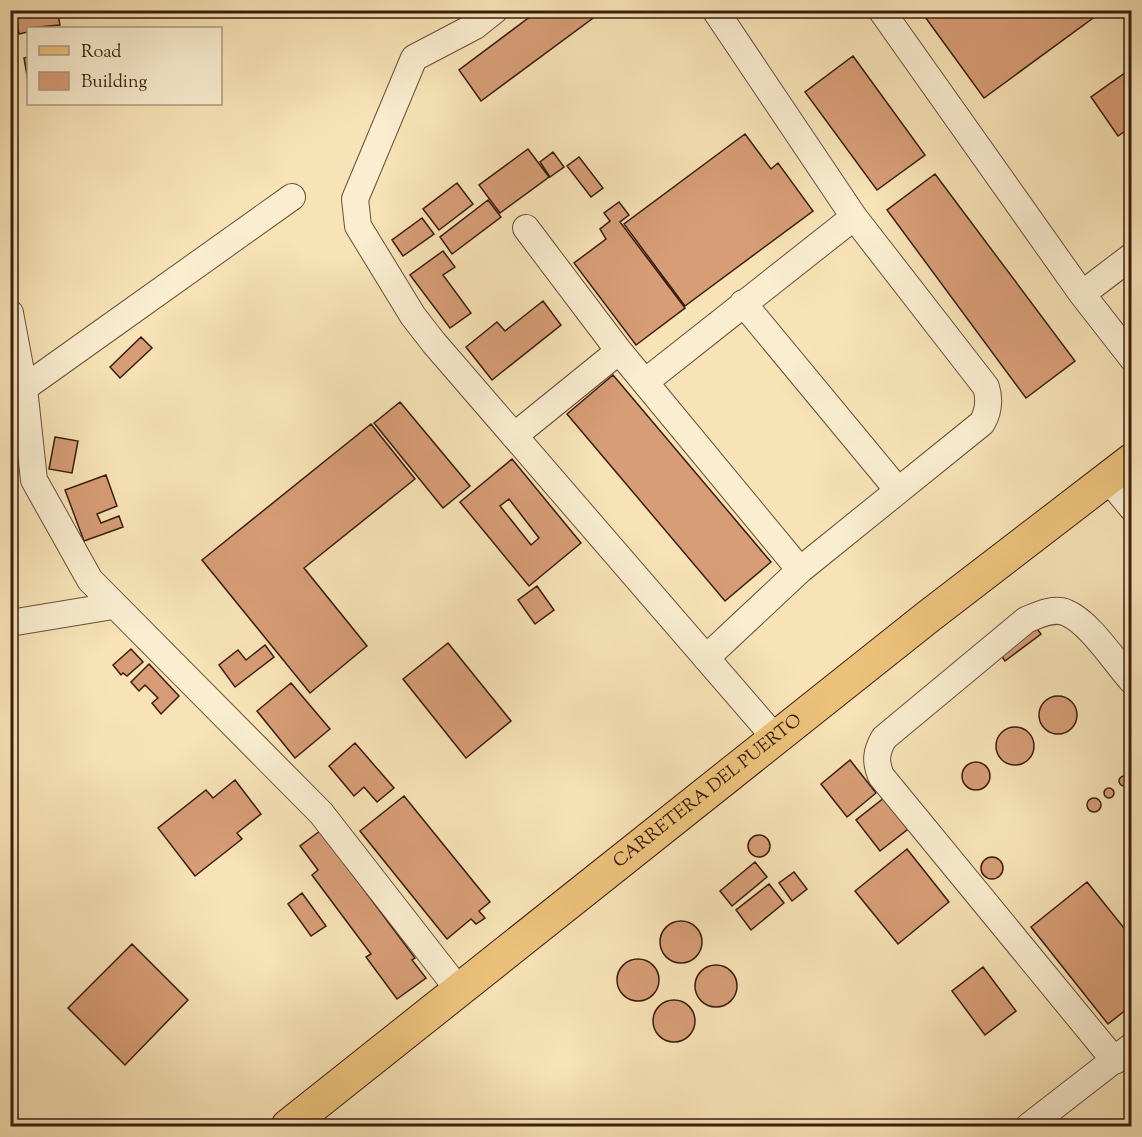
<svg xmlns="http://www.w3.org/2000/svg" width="1142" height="1137" viewBox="0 0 1142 1137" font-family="'Sorts Mill Goudy',serif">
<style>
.building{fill:#d79d76;stroke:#3a1c10;stroke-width:1.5;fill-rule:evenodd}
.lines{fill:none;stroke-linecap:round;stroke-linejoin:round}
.minor-casing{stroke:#694e3a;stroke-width:28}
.major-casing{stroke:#3a1c10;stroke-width:35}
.minor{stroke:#faedd0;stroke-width:26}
.major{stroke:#ecc27b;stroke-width:33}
.labels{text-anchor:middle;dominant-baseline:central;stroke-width:4.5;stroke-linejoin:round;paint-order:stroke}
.street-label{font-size:18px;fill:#3a1c10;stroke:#faedd0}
</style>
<rect width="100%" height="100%" fill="#f7e3b6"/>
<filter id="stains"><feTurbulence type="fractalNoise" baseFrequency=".00333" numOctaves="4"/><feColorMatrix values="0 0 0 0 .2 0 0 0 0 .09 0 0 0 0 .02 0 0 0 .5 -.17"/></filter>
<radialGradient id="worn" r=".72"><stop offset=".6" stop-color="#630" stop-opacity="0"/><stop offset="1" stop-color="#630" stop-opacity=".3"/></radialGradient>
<path class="building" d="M14 10H57L60 25 28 28V32L19 34Z
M539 10H604L481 101 459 70Z
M920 10H1104L984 98Z
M853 56 925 155 877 190 805 92Z
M28 57V81L24 58Z
M1132 68V126L1118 136 1091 97Z
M745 134 771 169 778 163 813 211 685 306 624 224Z
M528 149 549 177 500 213 479 185Z
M553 152 564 167 550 177 540 162Z
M579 157 603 188 591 197 567 166Z
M935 174 1075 361 1026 398 887 210Z
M457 183 473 204 439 230 423 209Z
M488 200 501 217 452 254 440 237Z
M619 202 629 215 620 222 685 308 636 345 574 263 606 239 600 229 610 221 604 213Z
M422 218 434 234 403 256 392 240Z
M443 251 455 267 443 275 471 313 450 328 410 275Z
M543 301 561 325 492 380 466 347 497 322 505 331Z
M141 337 152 348 120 378 110 367Z
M613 375 771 562 725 601 567 414Z
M400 402 470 486 443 508 374 423Z
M10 407 14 424 10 425Z
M371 424 415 479 304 568 367 646 310 693 202 560Z
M55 437 78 441 72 473 49 469Z
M512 459 581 543 529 586 460 502ZM509 499 539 538 531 545 500 506Z
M106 475 117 506 97 514 101 523 119 516 123 527 84 541 65 490Z
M537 586 554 610 535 624 518 600Z
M1034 625 1041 634 1005 661 998 651Z
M448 643 511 721 466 758 403 679Z
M265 645 274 657 235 687 219 665 238 650 246 660Z
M131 649 143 662 127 676 123 673 121 675 113 665Z
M149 664 179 696 161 714 152 703 158 698 145 685 139 691 131 682Z
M291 683 330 729 295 758 257 711Z
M1039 715a19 19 0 1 1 38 0a19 19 0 1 1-38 0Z
M996 746a19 19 0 1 1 38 0a19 19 0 1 1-38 0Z
M355 743 394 788 377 802 364 787 354 796 329 766Z
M850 760 876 793 847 817 821 784Z
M962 776a14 14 0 1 1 28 0a14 14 0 1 1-28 0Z
M1119 781a5 5 0 1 1 10 0a5 5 0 1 1-10 0Z
M235 780 261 814 237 833 242 839 195 876 158 828 206 790 213 798Z
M1104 793a5 5 0 1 1 10 0a5 5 0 1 1-10 0Z
M889 794 912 826 880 851 856 820Z
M404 796 490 902 479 911 485 918 476 924 471 919 447 939 360 831Z
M1087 805a7 7 0 1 1 14 0a7 7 0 1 1-14 0Z
M320 831 415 958 412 960 426 978 397 999 366 957 371 954 312 875 318 870 300 846Z
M748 846a11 11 0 1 1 22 0a11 11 0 1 1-22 0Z
M907 849 949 902 898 944 855 891Z
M981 868a11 11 0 1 1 22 0a11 11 0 1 1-22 0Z
M755 862 767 877 732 906 720 891Z
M794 872 807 889 792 901 779 883Z
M1087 882 1132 938V1005L1108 1024 1031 927Z
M769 884 784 903 751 930 736 910Z
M302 893 326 926 311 936 288 904Z
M660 942a21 21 0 1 1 42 0a21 21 0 1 1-42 0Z
M132 944 188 1000 125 1065 68 1008Z
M617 980a21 21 0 1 1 42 0a21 21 0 1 1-42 0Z
M695 986a21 21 0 1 1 42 0a21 21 0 1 1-42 0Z
M983 967 1016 1011 985 1035 952 991Z
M653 1021a21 21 0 1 1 42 0a21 21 0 1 1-42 0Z"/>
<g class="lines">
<defs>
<path id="minor" d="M495 10 475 26 414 58 355 199 358 226 413 316 434 343 777 740
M881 10 1082 294 1132 358
M526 228 619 351 800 570
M1082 294 1132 256
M743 303 897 489
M10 313 24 388 34 480 90 580 321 813 458 989
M645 382 854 217
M24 388 292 197
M514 436 619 351
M1108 479 1132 508
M10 623 113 606
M706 658 800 570 982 423C989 411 990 400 986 387L854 217 715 10
M1115 1061 881 776C875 761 876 752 884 738L1026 620C1038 615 1054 607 1067 613 1089 622 1115 662 1132 681
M1029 1126 1132 1046"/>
<g id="major">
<path id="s1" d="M288 1126 929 616 1132 460"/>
</g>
</defs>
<use href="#minor" class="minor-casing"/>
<use href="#major" class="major-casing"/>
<use href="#minor" class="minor"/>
<use href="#major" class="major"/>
</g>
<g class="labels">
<g class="street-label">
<text stroke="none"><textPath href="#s1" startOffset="537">CARRETERA DEL PUERTO</textPath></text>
</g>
</g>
<rect width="1142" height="1137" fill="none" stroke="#f7e3b6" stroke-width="36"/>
<rect x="12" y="12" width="1118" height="1113" fill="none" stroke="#3a1c10" stroke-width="3"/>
<rect x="18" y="18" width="1106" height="1101" fill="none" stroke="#3a1c10" stroke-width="1.5"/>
<rect x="27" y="27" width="195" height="78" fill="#faedd0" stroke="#ad9983" stroke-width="1.5"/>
<rect x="39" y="46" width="30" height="9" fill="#ecc27b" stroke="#ad9983" stroke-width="1.5"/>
<text x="81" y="57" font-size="18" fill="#3a1c10">Road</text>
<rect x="39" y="72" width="30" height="18" fill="#d79d76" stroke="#ad9983" stroke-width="1.5"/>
<text x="81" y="87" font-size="18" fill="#3a1c10">Building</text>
<rect width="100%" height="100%" filter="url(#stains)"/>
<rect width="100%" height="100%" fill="url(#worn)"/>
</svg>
